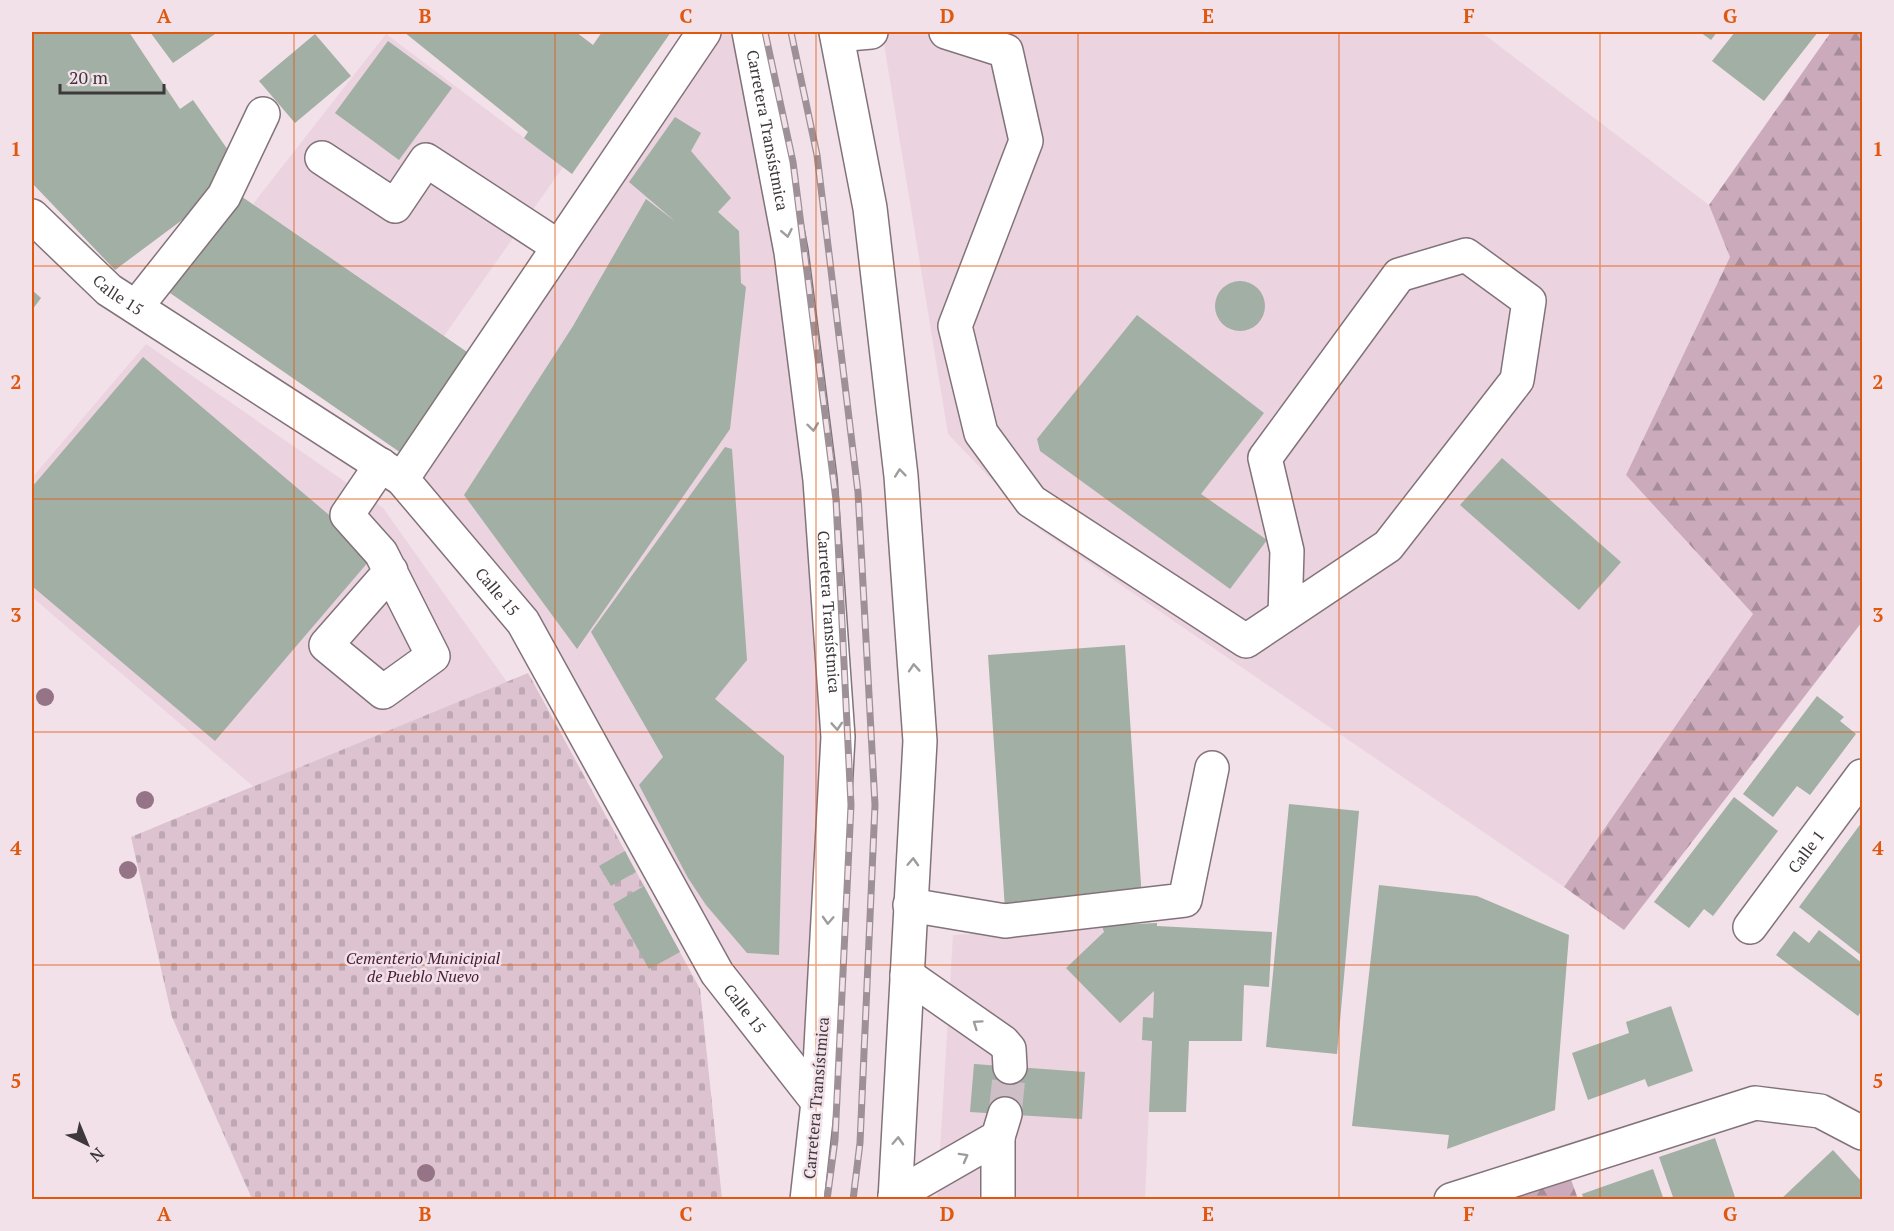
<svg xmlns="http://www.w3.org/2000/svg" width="1894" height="1231" viewBox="0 0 1894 1231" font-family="'PT Serif',serif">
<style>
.built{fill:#ebd3df}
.forest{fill:url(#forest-firs)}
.cemetery{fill:url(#cemetery-stones)}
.building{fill:#a1afa4}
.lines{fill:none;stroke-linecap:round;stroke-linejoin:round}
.minor-tunnel{stroke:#cebfc6;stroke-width:33;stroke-dasharray:33 16;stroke-linecap:butt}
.minor-casing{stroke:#82737a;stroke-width:36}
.major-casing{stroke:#82737a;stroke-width:36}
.minor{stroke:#fff;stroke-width:33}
.major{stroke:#fff;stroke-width:33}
.rail-casing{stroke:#9d9197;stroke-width:7}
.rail{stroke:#f2e1e9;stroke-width:4.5;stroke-dasharray:14;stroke-linecap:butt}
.tree{fill:#947486}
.oneway{stroke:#9e9c9d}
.grid{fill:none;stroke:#e0570e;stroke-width:1.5;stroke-opacity:0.55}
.labels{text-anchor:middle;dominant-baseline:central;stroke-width:5;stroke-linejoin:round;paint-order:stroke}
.street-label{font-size:16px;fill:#3e383b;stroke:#f2e1e9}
.park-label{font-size:16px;font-style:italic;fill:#471b35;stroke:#f2e1e9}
.neatline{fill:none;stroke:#e0570e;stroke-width:2}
.grid-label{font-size:20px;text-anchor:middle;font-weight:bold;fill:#e0570e}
</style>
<defs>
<pattern id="forest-firs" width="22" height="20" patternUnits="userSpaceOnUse" patternTransform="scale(1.5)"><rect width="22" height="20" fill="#cbaabb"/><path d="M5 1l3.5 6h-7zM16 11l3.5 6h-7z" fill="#a68b99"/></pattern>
<pattern id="cemetery-stones" width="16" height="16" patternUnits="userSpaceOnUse" patternTransform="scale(1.5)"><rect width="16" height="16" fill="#dcc3cf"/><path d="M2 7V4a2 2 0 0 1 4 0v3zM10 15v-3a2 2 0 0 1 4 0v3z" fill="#bea8b3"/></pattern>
</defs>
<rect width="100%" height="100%" fill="#f2e1e9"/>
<path class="built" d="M704 32H749L838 737 818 1102 769 1039 523 622 402 479Z
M882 32H1481L1709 205 1730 257 1626 475 1753 614 1564 887 1039 529 948 434Z
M386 34 563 167 444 336 253 204Z
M146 344 383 508 507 682 254 787 32 597V478Z
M1157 923 1145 1199 937 1200 953 935Z"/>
<path class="forest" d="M1831 32H1862V622L1624 930 1564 887 1753 614 1626 475 1730 257 1709 205Z
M1569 1174 1578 1199 1485 1200Z"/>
<path class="cemetery" d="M528 673 700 989 722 1199H252L172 1017 131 837Z"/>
<path class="building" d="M32 32H129L180 109 193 100 235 160 221 191 115 270 32 183Z
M150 32H218L173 63Z
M404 32H576L593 45 602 32H671L572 174 524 138 528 132Z
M1700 32H1717L1711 40Z
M1735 32H1818L1764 101 1712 61Z
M315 34 351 76 295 123 259 81Z
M388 41 452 88 399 160 335 113Z
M675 117 701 133 691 151 731 198 718 212 739 231 741 283 746 287 730 429 577 649 464 495 573 326 646 199 676 222 629 182Z
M238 194 470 354 401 453 170 293Z
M1215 306a25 25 0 1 1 50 0a25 25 0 1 1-50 0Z
M32 290 41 298 32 310Z
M1137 315 1264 413 1201 494 1267 540 1230 589 1040 451 1037 439Z
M143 357 375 554 215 741 32 586V487Z
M725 447 732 449 747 660 715 699 784 756 779 955 747 953 706 905 688 878 639 785 663 757 591 632Z
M1502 458 1621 562 1579 610 1460 505Z
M1125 645 1142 899 1005 909 988 655Z
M1817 696 1844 717 1840 721 1856 734 1810 795 1797 786 1773 817 1743 794Z
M1734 797 1778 831 1713 916 1704 909 1689 928 1654 902Z
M1289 804 1359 811 1337 1054 1266 1047Z
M1862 822V956L1799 907Z
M625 851 636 872 611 886 599 866Z
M1379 885 1477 896 1569 935 1555 1110 1447 1149 1449 1135 1352 1126Z
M644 886 680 952 649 969 613 904Z
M1157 923V926L1272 932 1269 987 1244 985 1242 1041H1189L1186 1112H1149L1152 1041 1142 1040 1143 1017 1153 1018 1154 991 1120 1023 1066 968 1104 932 1102 926Z
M1819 930 1862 963V1010L1858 1016 1776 955 1794 931 1809 943Z
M1671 1006 1693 1071 1648 1087 1645 1079 1588 1100 1572 1053 1629 1033 1626 1022Z
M974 1064 1085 1072 1082 1119 970 1112Z
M1715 1138 1736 1200H1674L1659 1157Z
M1833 1150 1862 1182V1194L1857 1200H1780Z
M1653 1169 1664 1200H1584L1582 1194Z"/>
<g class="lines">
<path class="minor-tunnel" d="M1005 1114 1010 1067"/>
<defs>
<g id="minor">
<path d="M946 32 1006 51 1026 141 955 326 981 433 1031 501 1246 641 1388 546 1517 380 1529 301 1466 255 1399 275 1265 458 1287 551 1285 615"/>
<path d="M837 35 871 32"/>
<path d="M322 158 395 206 426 160 559 247"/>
<path id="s1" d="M32 216 109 290 402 479 523 622 717 973 818 1102"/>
<path d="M136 307 224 196 263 114"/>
<path d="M381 465 347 515 381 553 433 656 383 692 326 645 391 571"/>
<path d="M402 479 704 32"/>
<path d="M910 905 1005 921 1185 900 1212 768"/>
<path id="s2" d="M1750 927 1862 776"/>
<path d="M907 975 1003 1042 1009 1049 1010 1067"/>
<path d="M895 1196 998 1137 1005 1114"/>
<path d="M998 1200V1137"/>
<path d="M1451 1200 1755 1103 1820 1111 1862 1133"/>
</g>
<g id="major">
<path id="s3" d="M749 32 791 252 820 480 838 737 818 1102 807 1200"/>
<path d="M836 32 870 208 901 476 920 741 895 1200"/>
</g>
</defs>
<use href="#minor" class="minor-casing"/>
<use href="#major" class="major-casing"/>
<use href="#minor" class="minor"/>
<use href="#major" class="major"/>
<defs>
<path id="rail" d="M765 32 793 162 836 500 851 805 835 1140 827 1200
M791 32 817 155 858 492 875 805 860 1143 853 1200"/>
</defs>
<use href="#rail" class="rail-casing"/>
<use href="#rail" class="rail"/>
</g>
<g class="tree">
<circle cx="45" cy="697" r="9"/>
<circle cx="145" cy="800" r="9"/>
<circle cx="128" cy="870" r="9"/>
<circle cx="426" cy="1173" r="9"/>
</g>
<defs><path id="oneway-chevron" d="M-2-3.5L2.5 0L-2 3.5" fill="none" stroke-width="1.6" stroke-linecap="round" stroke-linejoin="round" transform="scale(1.5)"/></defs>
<g class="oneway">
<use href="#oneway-chevron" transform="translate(787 233) rotate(79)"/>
<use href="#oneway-chevron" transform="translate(813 427) rotate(83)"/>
<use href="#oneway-chevron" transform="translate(900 473) rotate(-96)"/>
<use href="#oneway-chevron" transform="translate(914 668) rotate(-94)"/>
<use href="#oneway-chevron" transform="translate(837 726) rotate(86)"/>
<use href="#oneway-chevron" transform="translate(913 862) rotate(-87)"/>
<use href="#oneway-chevron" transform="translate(828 920) rotate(93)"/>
<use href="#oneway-chevron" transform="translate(977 1024) rotate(-145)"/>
<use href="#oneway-chevron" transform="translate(898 1141) rotate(-87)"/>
<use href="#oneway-chevron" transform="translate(964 1157) rotate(-29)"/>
</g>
<path class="grid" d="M294 32V1200M555 32V1200M816 32V1200M1078 32V1200M1339 32V1200M1600 32V1200M32 266H1862M32 499H1862M32 732H1862M32 965H1862"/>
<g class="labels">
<g class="street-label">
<text stroke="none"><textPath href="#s3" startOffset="100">Carretera Transístmica</textPath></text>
<text stroke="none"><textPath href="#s1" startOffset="117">Calle 15</textPath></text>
<text stroke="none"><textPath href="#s1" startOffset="603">Calle 15</textPath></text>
<text stroke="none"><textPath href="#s3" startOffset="586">Carretera Transístmica</textPath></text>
<text stroke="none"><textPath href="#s2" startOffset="94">Calle 1</textPath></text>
<text stroke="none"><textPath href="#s1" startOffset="1089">Calle 15</textPath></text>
<text transform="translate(816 1098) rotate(-85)">Carretera Transístmica</text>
</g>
<g class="park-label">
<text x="423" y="958">Cementerio Municipial<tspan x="423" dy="18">de Pueblo Nuevo</tspan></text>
</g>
</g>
<rect width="1894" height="1231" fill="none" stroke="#f2e1e9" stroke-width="66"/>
<g transform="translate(87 1144) rotate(137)" stroke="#f2e1e9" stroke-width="4.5" paint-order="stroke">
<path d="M0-4.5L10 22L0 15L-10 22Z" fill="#3e383b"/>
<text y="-9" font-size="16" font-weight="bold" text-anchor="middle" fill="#3e383b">N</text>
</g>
<path d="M60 84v9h104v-9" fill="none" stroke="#3e383b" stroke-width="3"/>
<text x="69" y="84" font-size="18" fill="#3e383b" stroke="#f2e1e9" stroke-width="4.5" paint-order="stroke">20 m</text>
<rect x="33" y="33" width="1828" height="1165" class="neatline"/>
<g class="grid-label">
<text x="164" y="23">A</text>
<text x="425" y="23">B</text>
<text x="686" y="23">C</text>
<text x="947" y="23">D</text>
<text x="1208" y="23">E</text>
<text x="1469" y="23">F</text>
<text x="1730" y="23">G</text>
<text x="16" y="156">1</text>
<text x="1878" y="156">1</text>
<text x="16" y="389">2</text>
<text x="1878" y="389">2</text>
<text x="16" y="622">3</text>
<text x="1878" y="622">3</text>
<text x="16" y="855">4</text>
<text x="1878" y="855">4</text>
<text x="16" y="1088">5</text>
<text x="1878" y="1088">5</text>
<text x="164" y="1221">A</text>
<text x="425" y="1221">B</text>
<text x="686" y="1221">C</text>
<text x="947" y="1221">D</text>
<text x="1208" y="1221">E</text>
<text x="1469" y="1221">F</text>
<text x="1730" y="1221">G</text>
</g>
</svg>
